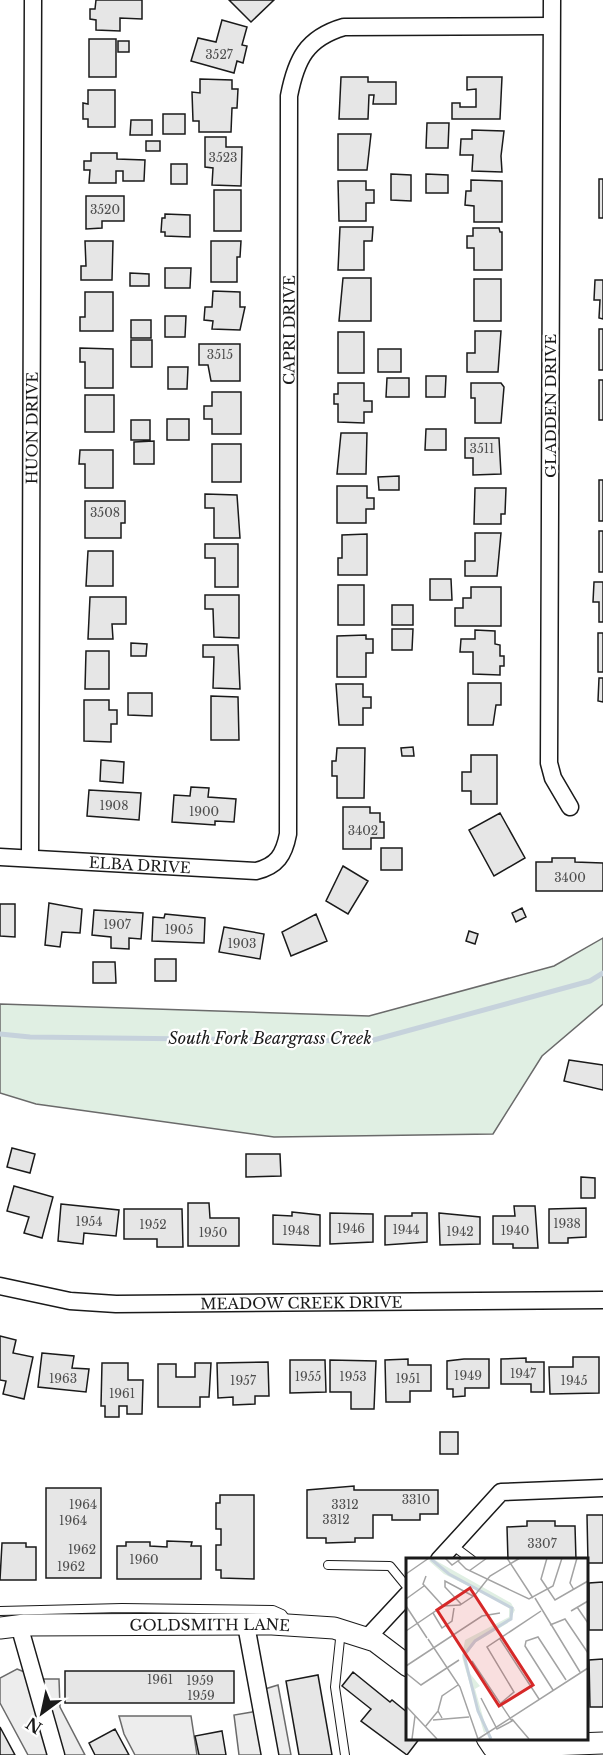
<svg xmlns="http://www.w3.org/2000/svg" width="603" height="1755" viewBox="0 0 603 1755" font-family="'Libre Baskerville',serif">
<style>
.green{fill:#e0efe3;stroke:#6a6a6a;stroke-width:1.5}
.parking{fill:#ededed;stroke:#6a6a6a;stroke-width:1.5}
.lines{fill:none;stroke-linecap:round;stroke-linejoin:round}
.stream{stroke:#c6d2dc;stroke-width:5}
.building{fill:#e6e6e6;stroke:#1a1a1a;stroke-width:1.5}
.service-casing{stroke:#1a1a1a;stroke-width:10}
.minor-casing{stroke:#1a1a1a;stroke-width:19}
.tertiary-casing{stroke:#1a1a1a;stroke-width:23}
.service{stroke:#fff;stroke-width:8}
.minor{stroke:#fff;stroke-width:16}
.tertiary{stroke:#fff;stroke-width:21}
.labels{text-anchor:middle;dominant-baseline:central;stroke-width:4.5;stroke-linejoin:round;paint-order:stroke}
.number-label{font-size:12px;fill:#4d4d4d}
.street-label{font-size:15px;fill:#1a1a1a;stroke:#fff}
.water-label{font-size:16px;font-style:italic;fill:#1a1a1a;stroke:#fff}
.inset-river{fill:none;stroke:#c6d2dc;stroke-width:3}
.inset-road{fill:none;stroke:#a3a3a3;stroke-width:1.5}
.view{fill:#d62828;fill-opacity:0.15;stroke:#d62828;stroke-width:3}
.inset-edge{fill:none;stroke:#1a1a1a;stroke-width:3}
</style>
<rect width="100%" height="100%" fill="#fff"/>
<path class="green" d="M603 938V1004L542 1056 493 1134 274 1137 36 1104 0 1093V1004L369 1016 554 966Z"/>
<path class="parking" d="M17 1669 42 1679H59L60 1707 85 1755H28L0 1703V1678Z
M278 1685 291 1755H239L234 1715 252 1712 265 1689Z
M119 1716H191L197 1755H135L124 1734Z"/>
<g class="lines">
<path class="stream" d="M0 1034 30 1037 370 1041 590 981 603 973"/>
</g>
<path class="building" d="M96 0H142V19L120 18V31L96 30V20L90 19V9H95Z
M229 0H274L251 22Z
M222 20 247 27 242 45 247 46 243 63 237 61 234 73 191 61 198 38 216 42Z
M89 39H116V77H89Z
M118 41H129V52H118Z
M341 77H368V82H396V104H373L374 95H369L368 119H339Z
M467 77H502L500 119H452V103H460V107H476V89L467 90Z
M200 79 232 80V89H238L237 108H232L231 132H199V121H193L192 92 200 93Z
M88 90H115V127H88V119H83V103L88 104Z
M163 114H185V134H163Z
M131 120H152V135H130Z
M427 123H449L448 148H426Z
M472 130 504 131 501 156 502 172 472 171 473 155H460L461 139H472Z
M338 134H371L367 170H338Z
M205 137H226V147H242L241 186 212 185 213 168 205 167Z
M146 141H160V151H146Z
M91 153H117V159L145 160 144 181H123V171H116V183H89L90 170H84V161H91Z
M171 164H187V184H171Z
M391 174 411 175V201L391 200Z
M426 174 448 175V193H426Z
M599 179H603V218H599Z
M471 180 502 181V222H474V206L465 205 466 191H471Z
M338 181H366V190H374V203H366V221H339Z
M214 190H241V231H214Z
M86 196H124V221H102V228L86 229Z
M165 214 190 215V237L165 236V232H161L162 218H165Z
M340 227H373L372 241H364V270H338Z
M473 228H499L500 232H502V270H474V248H467V236H473Z
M85 241H113L112 280H81V266H86Z
M211 241H241L240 257H237V282H211Z
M165 268H191L190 288H165Z
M130 273 149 274V286H130Z
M343 278H371V321H339Z
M474 279H501V321H474Z
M595 280H603V319L599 318 600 300H594Z
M213 291 240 292V307H245L240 330 212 329 213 321 204 320 205 307H212Z
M85 292H113V331H80V317H85Z
M165 316H186L185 337H165Z
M131 320H151V338H131Z
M599 329H603V370H599Z
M475 331H501L498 372H467V353H475Z
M338 332H364V373H338Z
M131 340H152V367H131Z
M199 344H240V381H211L208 365H199Z
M80 348 113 349V388H85V362H80Z
M378 349H401V372H378Z
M168 367H188L187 389H168Z
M426 376H446L445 397H426Z
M387 378H409V397H386Z
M599 380H603V420H599Z
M338 383H364V401H372V412H364V423L338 422V404H334V394H338Z
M471 383H501L504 387 501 423H475V398H471Z
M212 392H241V434H212V419H204V406H212Z
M85 395H114V432H85Z
M167 419H189V440H167Z
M131 420H150V440H131Z
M426 429H446V450H425Z
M341 433H367L366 474H337Z
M465 438H499L501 474 473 475V458H465Z
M154 441V464H134V442Z
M212 444H241V482H212Z
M80 450H113V488H85V464H79Z
M399 476V490H379L378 477Z
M599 480H603V521H599Z
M337 486H367V498H374V509H366V523H337Z
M475 488H506L505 514H501V524H474Z
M205 494 237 495 240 538H214V508H205Z
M85 501H125V523H121V538H85Z
M599 531H603V572H599Z
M475 533H501L497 576H465V561H475Z
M367 534V575H338V558H342V535Z
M205 544H238V587H215V558H205Z
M88 551H113V586H86Z
M430 579H451L452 600H430Z
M594 582H603V622H599V602H593Z
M338 585H364V625H338Z
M471 587H501V626H455V608H463V598H471Z
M205 595H239V638L214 637 213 609H205Z
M90 597H126V624H112L113 639H88Z
M392 605H413V625H392Z
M392 629H413L412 650H392Z
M475 630 495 631V644L500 645V656H504V666H500V675L473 674V652H460L461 639H475Z
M598 633H603V672H598Z
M366 635V639H373V653H366V677H337V636Z
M131 643 147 644 146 656H131Z
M203 645H238L240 689 213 688 214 657H203Z
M86 651H109V689H85Z
M599 678H603V702L598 701Z
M468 683H501V705H496L493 725H468Z
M336 684H363V697H371V708H363V725H339Z
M128 693H152V716L128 715Z
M211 696 238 697 239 740H211Z
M84 700H109V710H117V724H111V742L84 741Z
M413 747 414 756H402L401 748Z
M337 748H365L364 798H337V776H332V761H336Z
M471 755H497V804H471V791H462V772H471Z
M101 760 124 762 123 783 100 781Z
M191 787 209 788 208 797 236 799 234 822 215 821V825L172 822 174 795 190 796Z
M89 790 141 793 139 820 87 816Z
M343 807H370V813H380V822H384V838H371V849H343Z
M500 813 525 858 494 876 469 830Z
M381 848H402V870H381Z
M552 858H575V862L603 863V891H536V862H552Z
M343 866 368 881 348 914 326 901Z
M49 903 82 909 80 933 62 932 60 947 45 945Z
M0 904H15V937L0 936Z
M522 908 526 917 516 922 512 913Z
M94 910 143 913 141 939 129 938V949L111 948V937L92 935Z
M165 914 205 918 204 943 152 941 153 917 164 918Z
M316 914 327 941 291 956 282 932Z
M224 927 264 934 260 959 219 952Z
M469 931 478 934 475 944 466 941Z
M155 959H176V981H155Z
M93 962H115L116 983H93Z
M569 1060 603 1065V1090L564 1081Z
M12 1148 35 1154 30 1173 7 1167Z
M246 1154H280L281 1176 246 1177Z
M581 1177 595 1178V1198H581Z
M14 1186 53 1197 42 1238 24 1233 29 1217 7 1211Z
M188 1203H209L210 1218H239V1246H188Z
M61 1204 119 1210 116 1236 84 1233 83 1244 58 1241Z
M514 1206H535L538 1248H513V1244H493V1216H515Z
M586 1208V1237L568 1238V1243H549V1209Z
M124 1209H182L183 1247H157V1239H124Z
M292 1212 320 1215V1246L273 1244V1215L292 1216Z
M330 1213 373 1214V1242L330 1244Z
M412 1213H427V1242L385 1245V1216H412Z
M439 1213 480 1217V1244L440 1245Z
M0 1336 16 1340 13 1353 33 1357 24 1399 3 1394 6 1381 0 1380Z
M42 1353 74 1356 72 1368 89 1369 86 1392 38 1387Z
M573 1357H599V1393L550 1394 549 1367H573Z
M526 1358V1362H544V1392H531V1384H501V1359Z
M408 1359V1365H431V1391H410V1402H386L385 1360Z
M464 1359H489V1388H465V1396L453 1397V1389H447V1361Z
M290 1360H325L326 1392 290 1393Z
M330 1360 376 1361 374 1409H351V1392H330Z
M268 1362 269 1396H255V1404L233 1405V1397L218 1398 217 1363Z
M102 1363H128V1380H143L142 1414H127V1406H119V1417H105V1406H101Z
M195 1363H211L209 1397H200V1407H158V1364H176V1377H195Z
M440 1432H458V1454H440Z
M354 1486V1490H438V1514H420V1520H392V1515H373V1538H355V1542L326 1543V1538H307V1490Z
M46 1488H101V1578H46Z
M220 1495H254V1579L221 1578V1570H216V1545H221V1529H216V1503H220Z
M587 1515H603V1563H588Z
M527 1521H555V1526H575L576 1560H508L507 1527 527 1526Z
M167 1541 192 1542 191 1546H201V1579H117V1546H126V1542H150V1546L167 1547Z
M2 1543H26V1547H36V1580H0Z
M603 1582V1630H589V1583Z
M603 1659V1707H590L589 1660Z
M65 1671H234V1703H65Z
M353 1672 390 1702 392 1700 408 1713V1738H420L407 1755 361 1721 371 1709 342 1686Z
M318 1675 332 1755H299L286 1681Z
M0 1727 15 1755H0Z
M115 1729 129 1755H95L89 1743Z
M222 1731 226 1755H199L195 1736Z"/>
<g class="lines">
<defs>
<path id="service" d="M452 1545 472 1560
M328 1565 390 1566 408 1588
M0 1611 122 1608 273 1610 282 1614 288 1622
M341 1630 335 1687 345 1755"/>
<g id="minor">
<path d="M552 0 549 763 553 778 570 807"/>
<path id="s1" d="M0 857 256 871C277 866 284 855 288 834L289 96C296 60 306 38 344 27L551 26"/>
<path id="s2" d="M30 857 33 0"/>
<path id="s3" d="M0 1286 70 1301 116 1304 603 1300"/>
<path d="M439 1560 501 1492 603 1488"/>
<path d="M19 1625 56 1755"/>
<path d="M246 1625 270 1755"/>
<path d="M368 1637 408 1594"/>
</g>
<g id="tertiary">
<path id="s4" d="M0 1628 25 1625 272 1624 334 1628 375 1641 408 1666"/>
<path d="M487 1738 493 1747 603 1743"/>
</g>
</defs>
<use href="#service" class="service-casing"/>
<use href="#minor" class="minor-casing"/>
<use href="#tertiary" class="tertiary-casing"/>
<use href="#service" class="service"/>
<use href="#minor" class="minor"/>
<use href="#tertiary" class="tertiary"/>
</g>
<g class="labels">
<g class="number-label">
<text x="219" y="54">3527</text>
<text x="223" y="157">3523</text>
<text x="105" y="209">3520</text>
<text x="220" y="354">3515</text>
<text x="482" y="448">3511</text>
<text x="105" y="512">3508</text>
<text x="114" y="805">1908</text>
<text x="204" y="811">1900</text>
<text x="363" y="830">3402</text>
<text x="570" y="877">3400</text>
<text x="117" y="924">1907</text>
<text x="179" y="929">1905</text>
<text x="242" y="943">1903</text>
<text x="89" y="1221">1954</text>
<text x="567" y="1223">1938</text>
<text x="153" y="1224">1952</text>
<text x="351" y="1228">1946</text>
<text x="406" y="1229">1944</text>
<text x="296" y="1230">1948</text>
<text x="515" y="1230">1940</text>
<text x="460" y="1231">1942</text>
<text x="213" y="1232">1950</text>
<text x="523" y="1373">1947</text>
<text x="468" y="1375">1949</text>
<text x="308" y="1376">1955</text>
<text x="353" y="1376">1953</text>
<text x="63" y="1378">1963</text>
<text x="408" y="1378">1951</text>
<text x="243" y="1380">1957</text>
<text x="574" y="1380">1945</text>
<text x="122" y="1393">1961</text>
<text x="416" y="1499">3310</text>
<text x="83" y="1504">1964</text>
<text x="345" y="1504">3312</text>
<text x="336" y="1519">3312</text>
<text x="73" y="1520">1964</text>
<text x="542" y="1543">3307</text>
<text x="82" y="1549">1962</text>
<text x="144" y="1559">1960</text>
<text x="71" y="1566">1962</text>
<text x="160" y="1679">1961</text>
<text x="200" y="1680">1959</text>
<text x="201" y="1695">1959</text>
</g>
<g class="street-label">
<text stroke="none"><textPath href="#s1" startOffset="813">CAPRI DRIVE</textPath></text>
<text transform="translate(550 406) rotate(-90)">GLADDEN DRIVE</text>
<text stroke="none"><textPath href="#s2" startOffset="429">HUON DRIVE</textPath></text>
<text stroke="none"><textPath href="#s1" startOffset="140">ELBA DRIVE</textPath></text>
<text stroke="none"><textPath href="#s3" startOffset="303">MEADOW CREEK DRIVE</textPath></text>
<text stroke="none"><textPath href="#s4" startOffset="210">GOLDSMITH LANE</textPath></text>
</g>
<g class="water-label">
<text x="270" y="1038">South Fork Beargrass Creek</text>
</g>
</g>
<g transform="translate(406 1558)">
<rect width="182" height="182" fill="#fff"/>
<path d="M27 1 105 45 109 52 102 65 70 84 60 97 62 113 74 128 69 131 81 173 78 175 56 99 59 82 103 59V48L38 16 23 3Z" fill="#e0efe3"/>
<path class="inset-river" d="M25 1 43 16 106 50 105 61 69 83 58 97 72 153 85 181"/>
<path class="inset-road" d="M39 0 46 7 56 0M101 0 127 40M141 0 135 21 149 42 182 23M52 3 60 11 123 41 147 28 156 0M63 13 81 0M0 16 23 0M20 18 17 26 37 48M168 32 164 25 171 0M129 40 174 114M0 41 18 28M55 46 39 29V23L67 38M0 48 21 80M171 49 182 65M165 53 182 43M27 55 36 70 46 63 48 50M144 67 159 61 182 95M0 73 37 48 54 47 69 37 84 18 114 0M22 81 54 129 72 181M94 81 133 141M66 103 106 163 91 171 75 140M0 108 76 58 94 55M0 115 15 127 53 102M147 132 119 88 120 83 132 79 160 122M95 145 108 134 81 89 135 53M0 148 31 181M32 153 36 138 52 127M106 161 123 181M27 162 63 159M19 169 32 153 36 160M6 181 9 158M72 181 182 110"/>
<path class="view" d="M64 30 127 127 93 148 31 52Z"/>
<rect width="182" height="182" class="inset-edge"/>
</g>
<g transform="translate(42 1713) rotate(213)" stroke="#ffffff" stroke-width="4.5" paint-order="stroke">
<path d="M0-4.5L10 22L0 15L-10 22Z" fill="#1a1a1a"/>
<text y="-9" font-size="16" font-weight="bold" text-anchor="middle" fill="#1a1a1a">N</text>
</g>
</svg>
